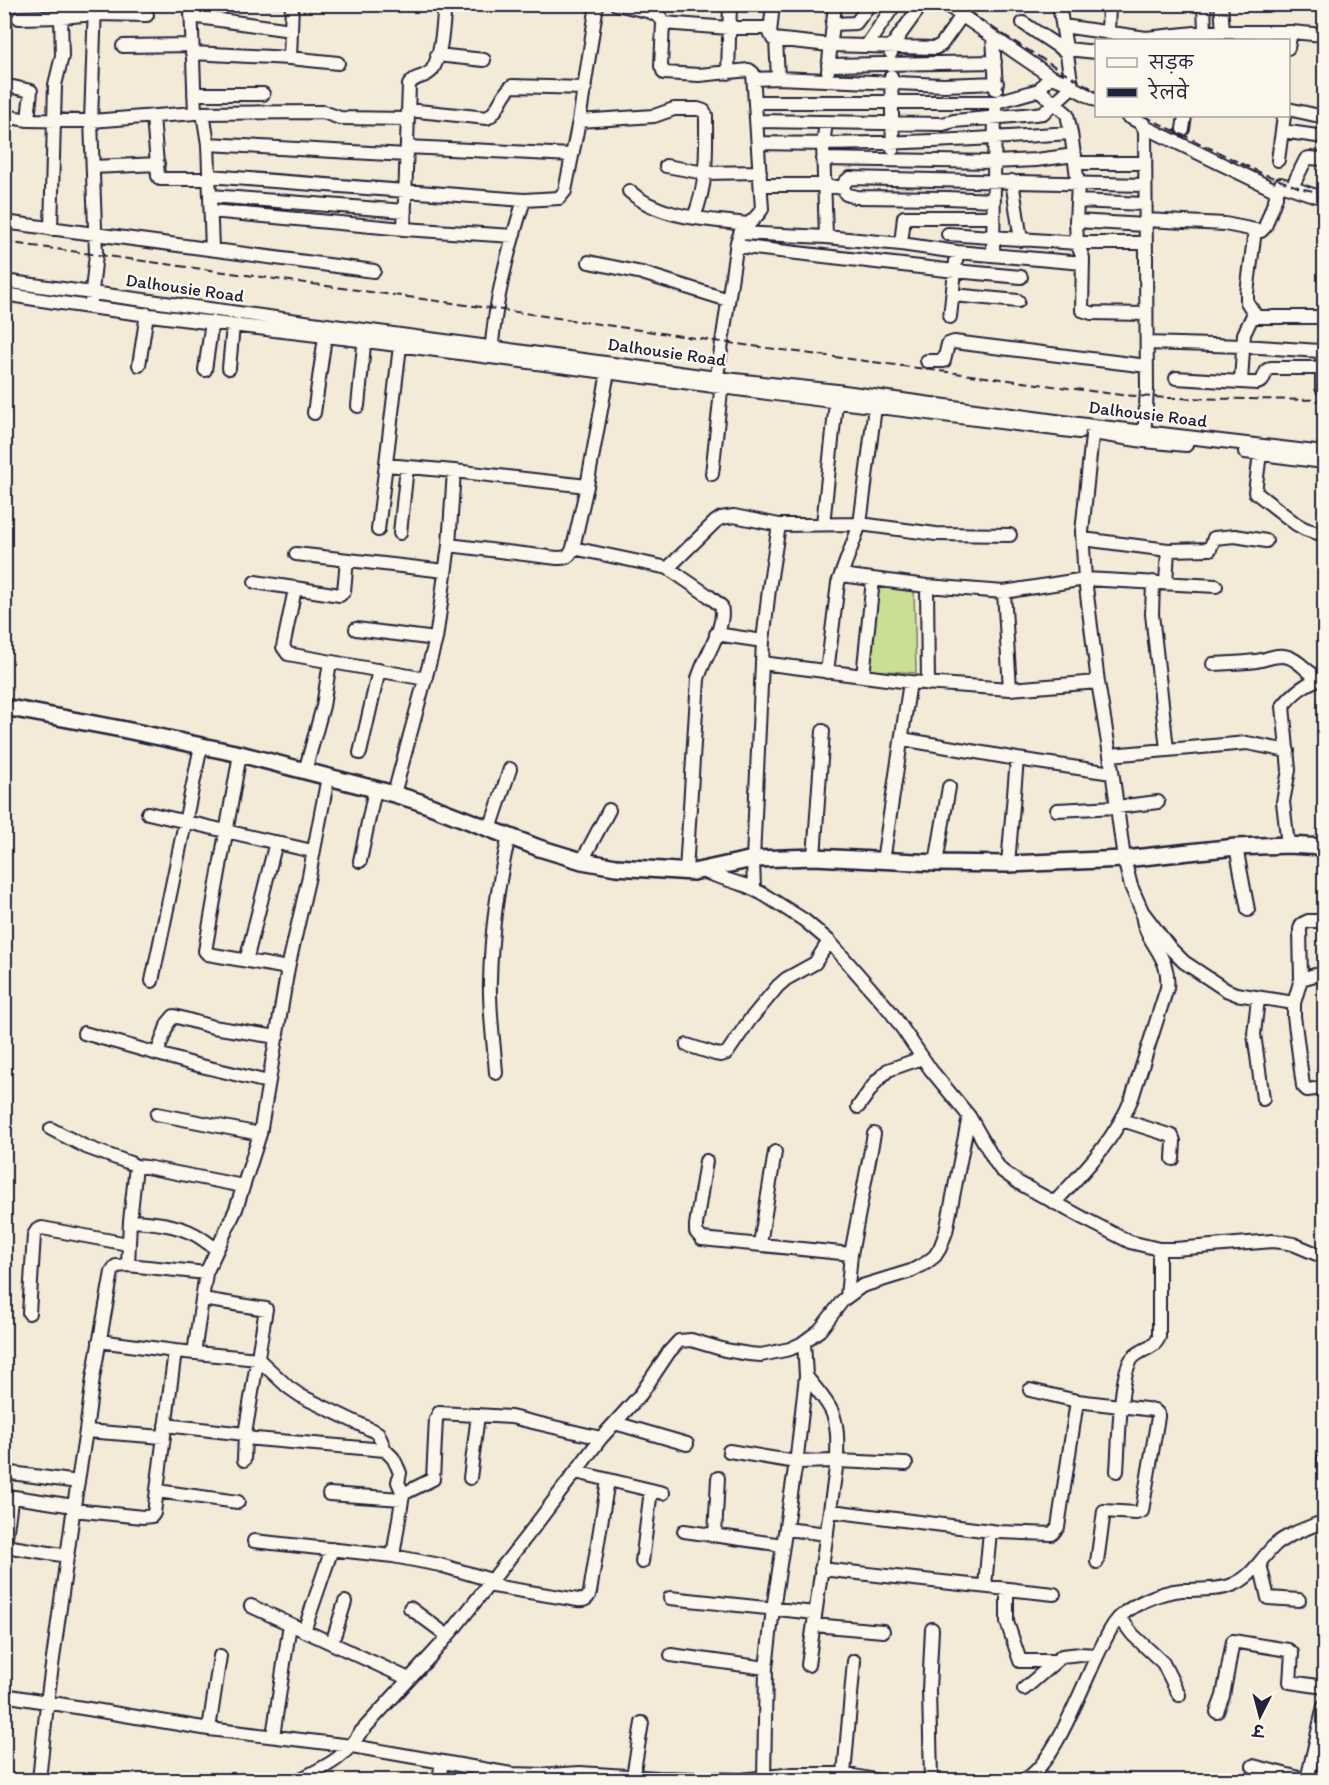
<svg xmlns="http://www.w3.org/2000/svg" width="1329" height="1785" viewBox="0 0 1329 1785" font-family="Itim,'Playpen Sans Deva',sans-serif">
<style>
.green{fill:#c9df94;stroke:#768068;stroke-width:1.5}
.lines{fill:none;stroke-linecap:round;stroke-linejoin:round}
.minor-casing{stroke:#22223b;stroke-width:16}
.major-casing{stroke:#22223b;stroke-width:20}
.minor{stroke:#fbf7ec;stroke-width:12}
.major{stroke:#fbf7ec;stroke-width:15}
.rail{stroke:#22223b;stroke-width:2;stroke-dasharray:9 4.5;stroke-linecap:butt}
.labels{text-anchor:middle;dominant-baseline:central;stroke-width:5;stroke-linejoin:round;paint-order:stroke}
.street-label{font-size:18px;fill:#22223b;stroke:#fbf7ec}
</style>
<rect width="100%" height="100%" fill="#f3ead8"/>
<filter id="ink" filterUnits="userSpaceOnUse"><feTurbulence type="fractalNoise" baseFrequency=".0167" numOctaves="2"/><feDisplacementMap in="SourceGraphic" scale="12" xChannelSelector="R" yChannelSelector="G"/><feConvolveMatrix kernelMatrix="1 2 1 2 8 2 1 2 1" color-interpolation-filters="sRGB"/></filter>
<g filter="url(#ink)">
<path class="green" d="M876 586 914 589 916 673 869 670Z"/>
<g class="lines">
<defs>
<path id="minor" d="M191 4 195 113
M616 4 651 12 661 18 663 23 661 66 664 73 699 75 749 70 753 73 762 209C755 221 741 227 737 242L716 383
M773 4 770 33 773 39 830 45 935 48 941 45 961 17
M945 4 1050 76 1072 85
M1059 4 1072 87 1096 100
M1204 4 1205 32
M1221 4 1223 32
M191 16 291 30
M19 18 61 17 95 14 147 15
M663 23 729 28H770
M1023 23 1068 53
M832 24 856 23 870 4
M1063 26 1146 38 1205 32H1291L1324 35
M1108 33 1109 4
M993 37 996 89
M776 40 778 78
M867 45 895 4
M123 46 192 45
M1288 48 1291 32
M1067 49 1096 52
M192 53 290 58 338 63
M891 53V47L922 4
M437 55 484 60
M290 58 292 4
M828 65 995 62
M828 71 835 4
M728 73 730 4
M891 76 893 149
M754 79 778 78 944 85 997 83
M4 85 31 91 28 120
M1039 90 1067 114 1071 133 1078 184 1076 221 1077 243 1083 258 1082 310 1091 313 1146 314
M194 94H263
M755 102H996L1039 90 1050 76
M1288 109 1324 117
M408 110 487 118C499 112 501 94 512 86L585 88
M203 113 208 144 212 249
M4 116 28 120 91 121 195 113 323 112 340 118 408 119
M1127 116C1135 120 1142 122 1145 131L1147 389 1144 440
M153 117 158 176 160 179H210
M579 121 654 116 674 109H698L704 111 706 115C706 152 708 182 694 217
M757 121 943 124 954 121 1035 114 1043 113 1072 87
M826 122 823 145 826 237
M1143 123V126L1273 189 1276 193V197L1265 227 1261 231 1255 230
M1183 129 1185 116
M1282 131 1324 137
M758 143C862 146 967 140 1071 133
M208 144 407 155
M407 147 572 155
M823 159 994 162 1036 160 1075 155
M1278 160 1284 116
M1075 163H1144
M666 166 705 173 760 172
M93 167 158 164
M209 176 524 200 559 198 565 191 579 121 597 4
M1012 181 1021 240
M1295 181 1306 159 1309 158 1324 159
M761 185H824L843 188 845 182 850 178 1144 185
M843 188 846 194 856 197 947 198 994 200
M629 191C660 219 707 219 747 224
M1276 193 1281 184 1313 195 1324 197
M211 196 405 211
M1077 201 1144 204
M211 211 404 229 513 236
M1145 220 1225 224 1255 230 1247 293V302L1254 313 1244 334 1241 382
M1076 221 1145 225
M4 222 374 271
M51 229 55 85 62 56 61 17
M404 229 409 85C414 75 425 79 432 70 442 55 443 23 445 4
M740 233 826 237 901 244 957 252 1083 263
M948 234 1077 243H1145
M901 244 904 217H993
M736 246 955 271 1021 277
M993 255 995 109
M589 262 642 273 728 300
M4 281 716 378 837 391 1093 426 1324 453
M4 294C124 314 246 326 366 341 604 372 841 403 1079 432
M953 295 1018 301
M91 300 96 254 91 121 95 4
M950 317 957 252
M1253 317H1324
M1147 343 1243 346 1320 351 1322 355V388
M491 357C494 303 508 251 524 200
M927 361H944L948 344 954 342 1147 366
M139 365 147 314
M229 368 233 326
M205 370 212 322
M1176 378 1257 383 1262 381 1267 370 1271 368H1322
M358 406 365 335
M314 413 325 337
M1093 426 1082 532 1085 579 1098 682 1110 755 1124 859 1131 886 1142 911 1170 948 1184 962 1226 990 1236 994 1294 1003
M1099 434 1144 441 1186 445
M1245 452 1324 462
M1260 454 1255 492 1296 524 1305 529 1324 535
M386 465 454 471 587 486
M712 474 722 382
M823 524 836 403
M378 530 400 346
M400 533 407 467
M1083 539 1168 550 1210 549 1214 538 1235 536 1266 541
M449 545 557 558C566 558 570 557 573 548L587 486 608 372
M573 548 668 568 709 596 721 606C727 627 703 658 698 679L686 871
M296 554 445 571
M668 568 715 522 721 518 734 516 779 525 860 524 936 534 1010 535
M841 575 927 586 1004 592 1010 689
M255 582 340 595 344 591 347 560
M1153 582 1152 614 1167 749
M1166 583 1168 550
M927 586 928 684
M295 589 283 647 288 654 426 679
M1004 592 1085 579 1216 586
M356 629 436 639
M716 634 763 641
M762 663 910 682 1010 689 1098 682
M1213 664C1227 663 1242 663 1256 661 1266 660 1278 653 1288 657 1302 661 1309 677 1323 679
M827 672 838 583 860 524 876 399
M863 676 873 580
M902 739 1017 759 1112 773
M360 753 379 670
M240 754 205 951 208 954 288 968
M1110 755 1247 743 1288 751
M305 771 323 706 330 662
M394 794 436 639 449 545 454 471
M1057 810 1117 807 1158 802
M148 813 312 851
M490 829 510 769
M1288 845 1283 802 1289 770 1283 706C1293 693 1303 685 1319 679
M1236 847 1248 910
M814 857 823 731
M360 861 375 789
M582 861 609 810
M883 861 910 682
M936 863 949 787
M1008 864 1017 759
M701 871 747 886 763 894 804 920 829 941 891 1012 931 1070 969 1116 996 1163 1001 1170 1019 1183 1083 1218 1130 1242 1159 1249H1175L1273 1241 1282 1242 1293 1244 1324 1257
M754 889 753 859 763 641 769 589 779 525
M1324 921H1308L1302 924 1300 929 1301 979 1294 1003V1016L1303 1086 1307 1090 1324 1088
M246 961 276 842
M1301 979 1315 975 1324 976
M152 981 201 746
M1258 999 1254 1034 1263 1099
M84 1033 193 1064 268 1082
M687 1045 715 1054 721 1055 727 1053 749 1021 778 986 786 979 815 963 829 941
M157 1054 168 1023 174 1016 213 1027 277 1037
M496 1073C494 1043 489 1012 490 981 491 933 498 883 509 836
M858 1107 876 1082 888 1070 922 1058
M157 1114 260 1134
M1122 1120 1172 1136 1174 1141 1173 1159
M51 1129 86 1147 130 1163 136 1166 146 1167 243 1186
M706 1161 696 1225V1232L702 1239 851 1254
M1054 1203C1084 1171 1115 1140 1132 1098L1167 988C1171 955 1146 945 1142 915
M130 1221C151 1222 176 1224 196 1235 203 1239 209 1244 216 1249
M760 1244 775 1152
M128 1265 130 1221 136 1166
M847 1297 851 1254 874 1134
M202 1299 266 1309 245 1434 244 1460
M29 1313 34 1235 37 1230 42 1228 128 1244
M99 1341 175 1351 258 1359 288 1387 301 1396 378 1433 385 1450 393 1458 397 1466 400 1473 398 1482 403 1494 393 1556
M194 1353 206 1273 236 1209 260 1134 288 968 309 876 328 777
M806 1376C815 1388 826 1399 832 1412 839 1427 837 1446 837 1461L808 1665
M1030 1390 1077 1401
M615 1423 687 1444
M165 1425 245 1434
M86 1431 163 1437
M245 1438 385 1450
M729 1451 796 1462 837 1461 906 1464
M1324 1458V1468
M1117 1471C1119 1447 1119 1379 1131 1360 1138 1349 1154 1350 1159 1337V1249
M4 1472 78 1482
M576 1472 663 1493
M470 1478 478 1415
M157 1491 238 1502
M329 1494 402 1499
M403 1494 433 1479 436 1419 439 1413 511 1417 601 1438
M73 1510 143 1517 152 1516 154 1513 175 1351
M831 1511 999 1532 1052 1534 1058 1527 1077 1401 1154 1410 1158 1414V1417L1142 1511 1136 1513 1104 1511 1097 1562
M786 1529 827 1534
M684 1531 783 1545
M715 1535 718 1478
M254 1541 393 1556 440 1565 491 1580
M5 1546 68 1556
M4 1552 11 1501 14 1497 74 1506
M642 1562 651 1490
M1260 1564 1268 1598 1299 1600
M821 1569 1054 1594
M487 1585 578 1600C585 1601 588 1599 590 1592L608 1480
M985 1586 990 1531
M1007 1589V1622L1020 1661H1055
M670 1598 815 1613
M251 1606 409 1679
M410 1608 448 1636
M1120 1618 1133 1635 1163 1663 1179 1695
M814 1625 883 1631
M304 1631 332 1549
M332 1643 345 1602
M671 1655 766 1668
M1024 1689 1062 1656 1080 1654 1097 1655
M4 1695 209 1729 352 1746 511 1774 548 1775 580 1773 658 1778 741 1780 793 1774H844L875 1780
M1217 1712 1223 1696 1233 1641 1288 1650 1292 1653 1290 1682 1324 1687
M209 1729 220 1656
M273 1736 290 1624
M1253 1766 1307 1780
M844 1774 854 1661
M633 1776 642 1723
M764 1778 766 1668 773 1609 797 1456 806 1376 804 1342
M39 1780 48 1695 74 1506 86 1431 93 1378 112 1272 116 1266 128 1265 206 1273
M299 1780C326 1766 343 1760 360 1733L436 1650 456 1626 534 1527 601 1438 641 1394 669 1352 679 1341 691 1340 725 1350 749 1354 761 1355 790 1349 801 1344 820 1330 843 1300 862 1286 911 1271 926 1263 935 1256 940 1248 946 1232 969 1116
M439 1780 442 1762
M931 1780 929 1690 932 1629
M1023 1780C1059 1765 1090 1659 1114 1624 1127 1605 1160 1592 1182 1590 1198 1589 1217 1591 1232 1585 1253 1577 1260 1559 1275 1545 1289 1533 1309 1528 1324 1521
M1307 1780 1324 1706"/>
<path id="major" d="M4 707 121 729 240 754 394 794 420 802 539 848 582 861 616 867 693 872 753 859 814 857 936 863 1008 864 1124 859 1236 847 1288 845 1324 847"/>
</defs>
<use href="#minor" class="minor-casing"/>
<use href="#major" class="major-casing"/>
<use href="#minor" class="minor"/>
<use href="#major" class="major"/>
<path class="rail" d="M958 4C1003 36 1049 63 1096 91
M1144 116 1261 173 1303 189 1324 193
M4 242 496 309 722 342 1121 395 1169 398 1324 400"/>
</g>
</g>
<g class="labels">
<g class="street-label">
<text transform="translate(185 288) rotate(8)">Dalhousie Road</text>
<text transform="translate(667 352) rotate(8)">Dalhousie Road</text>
<text transform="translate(1148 414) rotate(7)">Dalhousie Road</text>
</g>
</g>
<rect width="1329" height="1785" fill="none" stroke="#fbf7ec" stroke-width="24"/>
<rect x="12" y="12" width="1305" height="1761" fill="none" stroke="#22223b" stroke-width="2" filter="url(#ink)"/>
<rect x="1095" y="39" width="195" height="78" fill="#fbf7ec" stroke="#a4a2a5" stroke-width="1.5"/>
<rect x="1107" y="58" width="30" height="9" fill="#fbf7ec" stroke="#a4a2a5" stroke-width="1.5"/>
<text x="1149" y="69" font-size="18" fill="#22223b">सड़क</text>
<rect x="1107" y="88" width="30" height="9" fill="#22223b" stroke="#a4a2a5" stroke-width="1.5"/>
<text x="1149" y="99" font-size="18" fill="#22223b">रेलवे</text>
<g transform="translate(1260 1716) rotate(186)" stroke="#fbf7ec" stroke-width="4.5" paint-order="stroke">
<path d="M0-4.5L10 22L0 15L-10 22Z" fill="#22223b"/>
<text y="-9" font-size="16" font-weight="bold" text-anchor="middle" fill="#22223b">उ</text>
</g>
</svg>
